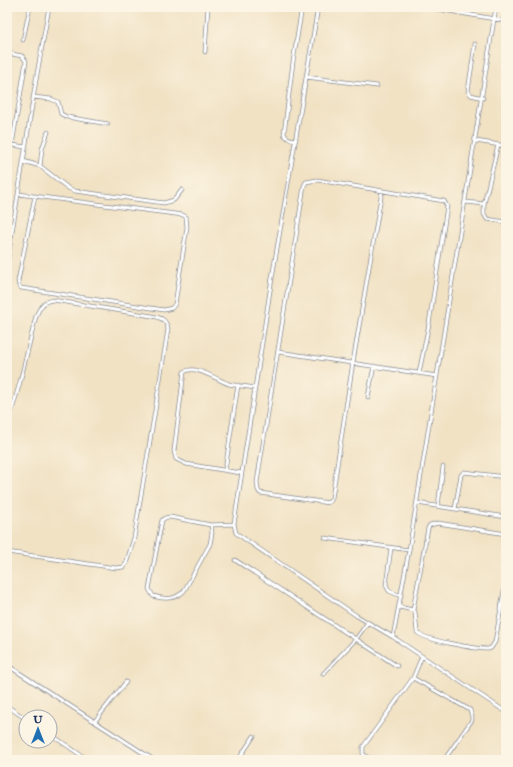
<svg xmlns="http://www.w3.org/2000/svg" width="513" height="767" viewBox="0 0 513 767" font-family="'IM FELL English',serif">
<style>
.lines{fill:none;stroke-linecap:round;stroke-linejoin:round}
.service-casing{stroke:#868891;stroke-width:4.5}
.service{stroke:#fff;stroke-width:3}
</style>
<rect width="100%" height="100%" fill="#fcf5e5"/>
<filter id="ink" filterUnits="userSpaceOnUse"><feTurbulence type="fractalNoise" baseFrequency=".025" numOctaves="2"/><feDisplacementMap in="SourceGraphic" scale="8" xChannelSelector="R" yChannelSelector="G"/><feConvolveMatrix kernelMatrix="1 2 1 2 8 2 1 2 1" color-interpolation-filters="sRGB"/></filter>
<filter id="wash" filterUnits="userSpaceOnUse"><feTurbulence type="fractalNoise" baseFrequency=".012" numOctaves="4" result="noise"/><feDisplacementMap in="SourceGraphic" scale="16" xChannelSelector="R" yChannelSelector="G"/><feGaussianBlur stdDeviation="0.9" result="paint"/><feColorMatrix in="noise" values="0 0 0 0 0 0 0 0 0 0 0 0 0 0 0 0 0 1.4 0 .05"/><feComposite in="paint" operator="in"/></filter>
<g filter="url(#wash)">
<rect width="100%" height="100%" fill="#f1e2c4"/>
</g>
<g filter="url(#ink)">
<g class="lines">
<defs>
<path id="service" d="M318 7 272 278 234 524 236 533 357 616 393 637 506 712
M426 7 506 21
M23 40 30 7
M475 44 468 91 471 95 483 98
M205 52 208 7
M7 53 22 56 26 61 12 145
M306 77 377 86
M33 97 51 99 58 102 61 114 67 117 108 124
M296 140C290 139 287 139 284 134L293 62 302 7
M476 141 506 146
M7 144 25 147
M23 161 40 166 68 188 75 191 164 203 174 200 182 190
M40 166 42 149 48 132
M382 191 353 362 332 498C330 503 327 503 322 502L260 493 258 490 257 482 304 186 306 182 317 180 444 201 447 206 429 324 419 373
M18 194 183 215 186 217 187 227 175 304 172 308 164 310 21 288 19 286 18 281 35 196
M466 202 484 204V214L487 219 506 222
M484 204 498 145
M7 264 36 80 49 7
M279 352 437 376
M368 397 374 366
M7 418 12 410 20 382 36 316C40 307 43 301 53 300L152 316C161 318 166 319 168 329L160 380 134 538 126 564 123 567 116 568 7 552
M225 470 238 385
M241 473 186 464 176 459 174 451 184 372C195 364 217 380 229 384 237 386 246 386 254 388
M417 503 506 517
M438 506 443 467
M455 509 461 475 464 472 506 477
M211 525 212 533 210 544 184 591C175 600 165 600 153 596L149 589 162 520 165 518 170 517 211 525 234 524
M325 538 409 550
M391 548 386 585 389 591 401 596
M235 560 397 666
M399 607 413 610 415 612 417 632C423 640 477 649 488 649L491 648 495 642 506 580
M413 610 428 528 430 525 438 523 506 534
M393 637 409 550 496 7
M7 665 154 760
M323 674 356 639 368 622
M413 678 422 656
M7 706 26 719
M95 721 126 682
M50 734 88 760
M238 760 254 736
M371 760 363 754V747L413 678 470 710 472 717V720L444 760"/>
</defs>
<use href="#service" class="service-casing"/>
<use href="#service" class="service"/>
</g>
</g>
<rect width="513" height="767" fill="none" stroke="#fcf5e5" stroke-width="24"/>
<g transform="translate(38 729)"><circle r="19" fill="#fcf5e5" stroke="#a2a6af"/>
<path d="M0-3L7 15L0 10L-7 15Z" fill="#1f6fb2"/>
<text y="-6" font-size="11" font-weight="bold" text-anchor="middle" fill="#1b2f5e">U</text>
</g>
</svg>
